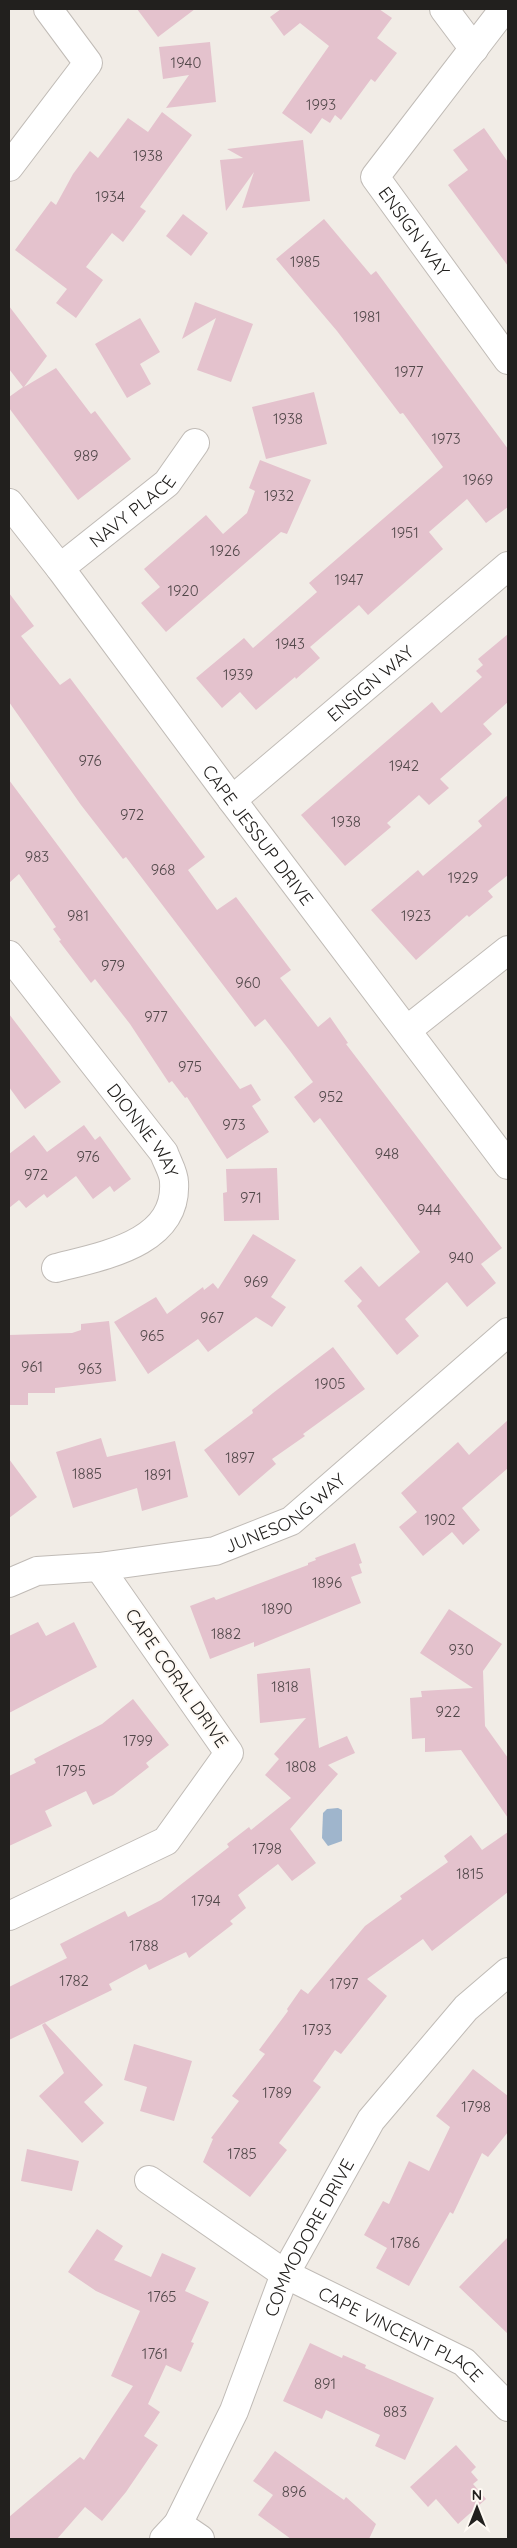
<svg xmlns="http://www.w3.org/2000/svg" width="517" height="2548" viewBox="0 0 517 2548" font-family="Quicksand,sans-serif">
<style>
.water{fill:#9fb5cc}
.building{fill:#e4c2cd}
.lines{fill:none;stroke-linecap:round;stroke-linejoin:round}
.street-casing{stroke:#c0bbb6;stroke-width:30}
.street{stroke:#fff;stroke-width:28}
.labels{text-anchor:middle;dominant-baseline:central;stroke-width:4;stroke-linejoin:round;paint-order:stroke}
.number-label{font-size:15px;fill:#52484a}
.street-label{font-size:18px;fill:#22201e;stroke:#fef9f3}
</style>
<rect width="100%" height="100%" fill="#f1ece6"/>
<path class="water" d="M338 1808 342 1810V1841L328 1846 322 1838 323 1813 327 1809Z"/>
<path class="building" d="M137 9H195L158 37Z
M281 9H379L392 18 377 38 397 53 375 82 371 79 341 120 335 115 330 123 322 118 311 134 282 113 329 46 300 23 284 36 270 17Z
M210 42 216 102 166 108 189 75 163 79 159 47Z
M162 112 192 135 140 207 146 211 123 242 112 233 86 267 103 280 76 318 56 303 67 289 15 250 51 201 56 205 73 174 90 151 98 158 128 118 148 132Z
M484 128 508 162V266L448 185 468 170 453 150Z
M303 140 310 201 242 208 254 172 226 211 220 160 243 158 227 149Z
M183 214 208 233 191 256 166 236Z
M324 219 371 275 376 271 508 449V507L486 523 467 499 429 532 443 549 368 615 359 605 310 647 320 658 296 679 295 677 256 710 240 692 222 708 196 678 244 638 253 648 317 592 309 583 443 467 403 413 400 414 337 331 276 259Z
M195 302 253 324 231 382 197 370 216 318 182 339Z
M9 306 47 356 24 387 56 368 91 414 95 411 131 459 78 500 9 408V397L23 387 9 369Z
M140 318 160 352 140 364 151 384 127 398 95 344Z
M314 392 327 444 266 459 252 407Z
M260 460 311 480 287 534 281 532 166 632 141 603 160 587 144 569 206 515 223 534 247 513 255 491 249 488Z
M9 593 34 626 21 636 60 685 70 678 205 857 188 870 217 910 236 897 291 970 280 978 318 1027 330 1017 348 1043 346 1044 502 1248 481 1264 496 1283 467 1307 447 1282 405 1319 419 1336 397 1355 357 1306 362 1301 344 1281 361 1266 379 1287 420 1252 320 1118 314 1123 294 1097 313 1082 290 1051 265 1019 255 1027 126 857 123 859 81 805 9 702Z
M508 634V702L483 724 492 734 440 779 449 788 429 805 419 795 387 823 391 827 345 866 301 815 432 702 441 713 482 677 476 671 483 665 478 659Z
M9 780 240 1089 251 1084 261 1100 252 1106 269 1132 227 1159 187 1097 185 1098 172 1081 169 1083 130 1024 95 979 91 983 59 941 61 940 53 929 56 927 19 874 9 883Z
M508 795V875L488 891 493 897 469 917 467 915 416 960 371 910 418 870 423 876 482 826 478 821Z
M9 1014 61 1082 25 1109 9 1087Z
M84 1125 95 1140 100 1136 131 1179 114 1192 110 1186 93 1199 76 1176 47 1198 44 1194 26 1208 19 1200 9 1208V1154L34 1135 47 1152Z
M277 1168 279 1220 224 1221 223 1193 227 1192 226 1169Z
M253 1234 296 1260 271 1297 286 1307 272 1327 256 1317 208 1352 198 1339 148 1374 114 1322 156 1297 167 1314 203 1287 204 1290 213 1283 218 1289Z
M109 1321 116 1381 55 1388V1393H28V1405H9V1335L72 1333 81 1330V1324Z
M333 1347 365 1389 303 1434 305 1436 272 1459 276 1464 239 1496 204 1450 253 1413 252 1410 273 1393Z
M508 1420V1468L462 1508 480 1530 463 1545 452 1532 423 1556 399 1527 417 1512 401 1493 458 1442 469 1455Z
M101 1438 107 1457 175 1441 188 1497 142 1511 137 1488 73 1508 56 1452Z
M9 1459 37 1497 9 1518Z
M355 1543 362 1563 359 1564 362 1573 351 1577 361 1603 254 1647V1642L210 1659 190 1606 214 1597 216 1600 308 1565V1563L316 1560 315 1558Z
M449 1609 502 1644 483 1671 485 1726 508 1758V1818L461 1750 425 1752V1738L412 1739 410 1698 422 1697 421 1691 473 1688 420 1653Z
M38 1622 46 1636 74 1622 97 1667 9 1713V1636Z
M310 1668 319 1748 347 1736 355 1753 328 1765 338 1774 290 1829 316 1863 292 1881 278 1864 238 1895 246 1908 230 1921 233 1924 189 1958 186 1952 149 1970 146 1964 109 1984 112 1990 9 2040V1987L67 1958 60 1944 125 1911 128 1917 161 1900 229 1847 227 1844 249 1827 251 1830 291 1798 265 1775 279 1759 274 1754 306 1718 260 1723 257 1674Z
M133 1699 169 1745 146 1763 149 1767 113 1795 93 1805 86 1791 45 1811 52 1826 9 1846V1776L36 1763 34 1759 102 1724Z
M508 1832V1892L432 1951 423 1939 367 1979 387 1996 341 2054 335 2050 313 2081 321 2087 279 2143 287 2150 250 2197 203 2162 213 2139 211 2138 239 2101 232 2096 265 2054 259 2050 288 2011 287 2009 301 1989 308 1994 365 1926 402 1899 400 1896 448 1862 444 1856 471 1835 482 1850Z
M45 2023 103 2085 84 2102 104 2123 82 2143 39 2096 64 2073 42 2025Z
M134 2044 192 2061 174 2121 140 2111 147 2087 124 2080Z
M473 2069 508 2096V2132L488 2157 482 2153 453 2214 450 2212 409 2286 376 2268 387 2248 364 2235 383 2201 389 2204 409 2161 429 2171 450 2127 436 2116Z
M27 2149 79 2161 72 2191 21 2181Z
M97 2229 123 2246 114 2260 151 2277 162 2253 196 2268 185 2291 209 2302 191 2342 194 2343 181 2372 166 2365 148 2404 160 2412 144 2436 158 2445 126 2492 102 2521 85 2507 57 2539H9V2517L80 2457 84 2460 133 2386 111 2376 140 2311 96 2291 68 2272Z
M508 2237V2334L459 2287Z
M310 2343 342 2358 343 2355 366 2365 365 2368 434 2398 405 2460 375 2446 380 2435 326 2410 322 2419 283 2401Z
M456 2445 476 2467 471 2472 478 2480 473 2484 486 2499 458 2524 436 2499 428 2507 410 2487Z
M275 2451 344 2500 346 2497 376 2524 369 2539H291L258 2515 273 2495 253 2481Z"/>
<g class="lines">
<defs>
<g id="street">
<path d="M444 9 474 49"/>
<path id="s1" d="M504 9 375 177 508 360"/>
<path d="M9 167 88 63 48 9"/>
<path id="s2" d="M9 503 60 568 232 800 508 1165"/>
<path id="s3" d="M60 568 167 483 195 443"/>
<path id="s4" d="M232 800 508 566"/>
<path id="s5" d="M9 955 164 1153C167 1162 174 1173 174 1182 178 1244 102 1256 56 1268"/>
<path d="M407 1030 508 950"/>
<path id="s6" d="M9 1583 37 1571 99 1567 215 1551 291 1521 508 1332"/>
<path d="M9 1916 166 1841 229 1753 99 1567"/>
<path id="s7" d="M149 2180 285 2274 464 2362 508 2407"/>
<path d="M178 2524 200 2539"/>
<path id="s8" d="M164 2539 178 2524 234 2411 285 2274 371 2120 466 2008 508 1972"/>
</g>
</defs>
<use href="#street" class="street-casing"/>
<use href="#street" class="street"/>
</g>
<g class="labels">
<g class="number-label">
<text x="186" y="62">1940</text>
<text x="321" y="104">1993</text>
<text x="148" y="155">1938</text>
<text x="110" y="196">1934</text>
<text x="305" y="261">1985</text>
<text x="367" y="316">1981</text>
<text x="409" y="371">1977</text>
<text x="288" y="418">1938</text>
<text x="446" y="438">1973</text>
<text x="86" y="455">989</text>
<text x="478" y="479">1969</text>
<text x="279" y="495">1932</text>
<text x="405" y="532">1951</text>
<text x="225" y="550">1926</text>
<text x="349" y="579">1947</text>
<text x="183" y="590">1920</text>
<text x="290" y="643">1943</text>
<text x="238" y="674">1939</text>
<text x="90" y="760">976</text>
<text x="404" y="765">1942</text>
<text x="132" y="814">972</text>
<text x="346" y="821">1938</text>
<text x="37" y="856">983</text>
<text x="163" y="869">968</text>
<text x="463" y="877">1929</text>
<text x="78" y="915">981</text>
<text x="416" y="915">1923</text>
<text x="113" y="965">979</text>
<text x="248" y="982">960</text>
<text x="156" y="1016">977</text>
<text x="190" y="1066">975</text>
<text x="331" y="1096">952</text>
<text x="234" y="1124">973</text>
<text x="387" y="1153">948</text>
<text x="88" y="1156">976</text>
<text x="36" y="1174">972</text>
<text x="251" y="1197">971</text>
<text x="429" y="1209">944</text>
<text x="461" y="1257">940</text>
<text x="256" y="1281">969</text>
<text x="212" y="1317">967</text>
<text x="152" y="1335">965</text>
<text x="32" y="1366">961</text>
<text x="90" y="1368">963</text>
<text x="330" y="1383">1905</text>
<text x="240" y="1457">1897</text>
<text x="87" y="1473">1885</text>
<text x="158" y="1474">1891</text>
<text x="440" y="1519">1902</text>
<text x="327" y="1582">1896</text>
<text x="277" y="1608">1890</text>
<text x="226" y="1633">1882</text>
<text x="461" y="1649">930</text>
<text x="285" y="1686">1818</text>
<text x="448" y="1711">922</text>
<text x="138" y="1740">1799</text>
<text x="301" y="1766">1808</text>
<text x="71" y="1770">1795</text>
<text x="267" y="1848">1798</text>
<text x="470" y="1873">1815</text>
<text x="206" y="1900">1794</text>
<text x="144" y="1945">1788</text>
<text x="74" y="1980">1782</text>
<text x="344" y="1983">1797</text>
<text x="317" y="2029">1793</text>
<text x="277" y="2092">1789</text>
<text x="476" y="2106">1798</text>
<text x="242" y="2153">1785</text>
<text x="405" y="2242">1786</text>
<text x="162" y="2296">1765</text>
<text x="155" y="2353">1761</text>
<text x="325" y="2383">891</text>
<text x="395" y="2411">883</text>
<text x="294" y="2491">896</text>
</g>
<g class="street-label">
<text stroke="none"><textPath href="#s1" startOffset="279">ENSIGN WAY</textPath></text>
<text stroke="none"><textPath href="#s3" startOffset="92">NAVY PLACE</textPath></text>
<text stroke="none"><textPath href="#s4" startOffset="181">ENSIGN WAY</textPath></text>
<text stroke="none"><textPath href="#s2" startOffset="415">CAPE JESSUP DRIVE</textPath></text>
<text stroke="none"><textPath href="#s5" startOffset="221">DIONNE WAY</textPath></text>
<text stroke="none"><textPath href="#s6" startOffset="290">JUNESONG WAY</textPath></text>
<text transform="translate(177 1678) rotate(55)">CAPE CORAL DRIVE</text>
<text stroke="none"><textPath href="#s8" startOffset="336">COMMODORE DRIVE</textPath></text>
<text stroke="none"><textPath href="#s7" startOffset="296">CAPE VINCENT PLACE</textPath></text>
</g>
</g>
<rect width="517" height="2548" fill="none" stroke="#22201e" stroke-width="20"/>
<g transform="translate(477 2508)" stroke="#fef9f3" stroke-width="4" paint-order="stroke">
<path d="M0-4L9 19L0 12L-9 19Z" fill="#22201e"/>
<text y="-8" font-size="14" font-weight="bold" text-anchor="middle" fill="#22201e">N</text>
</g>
</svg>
